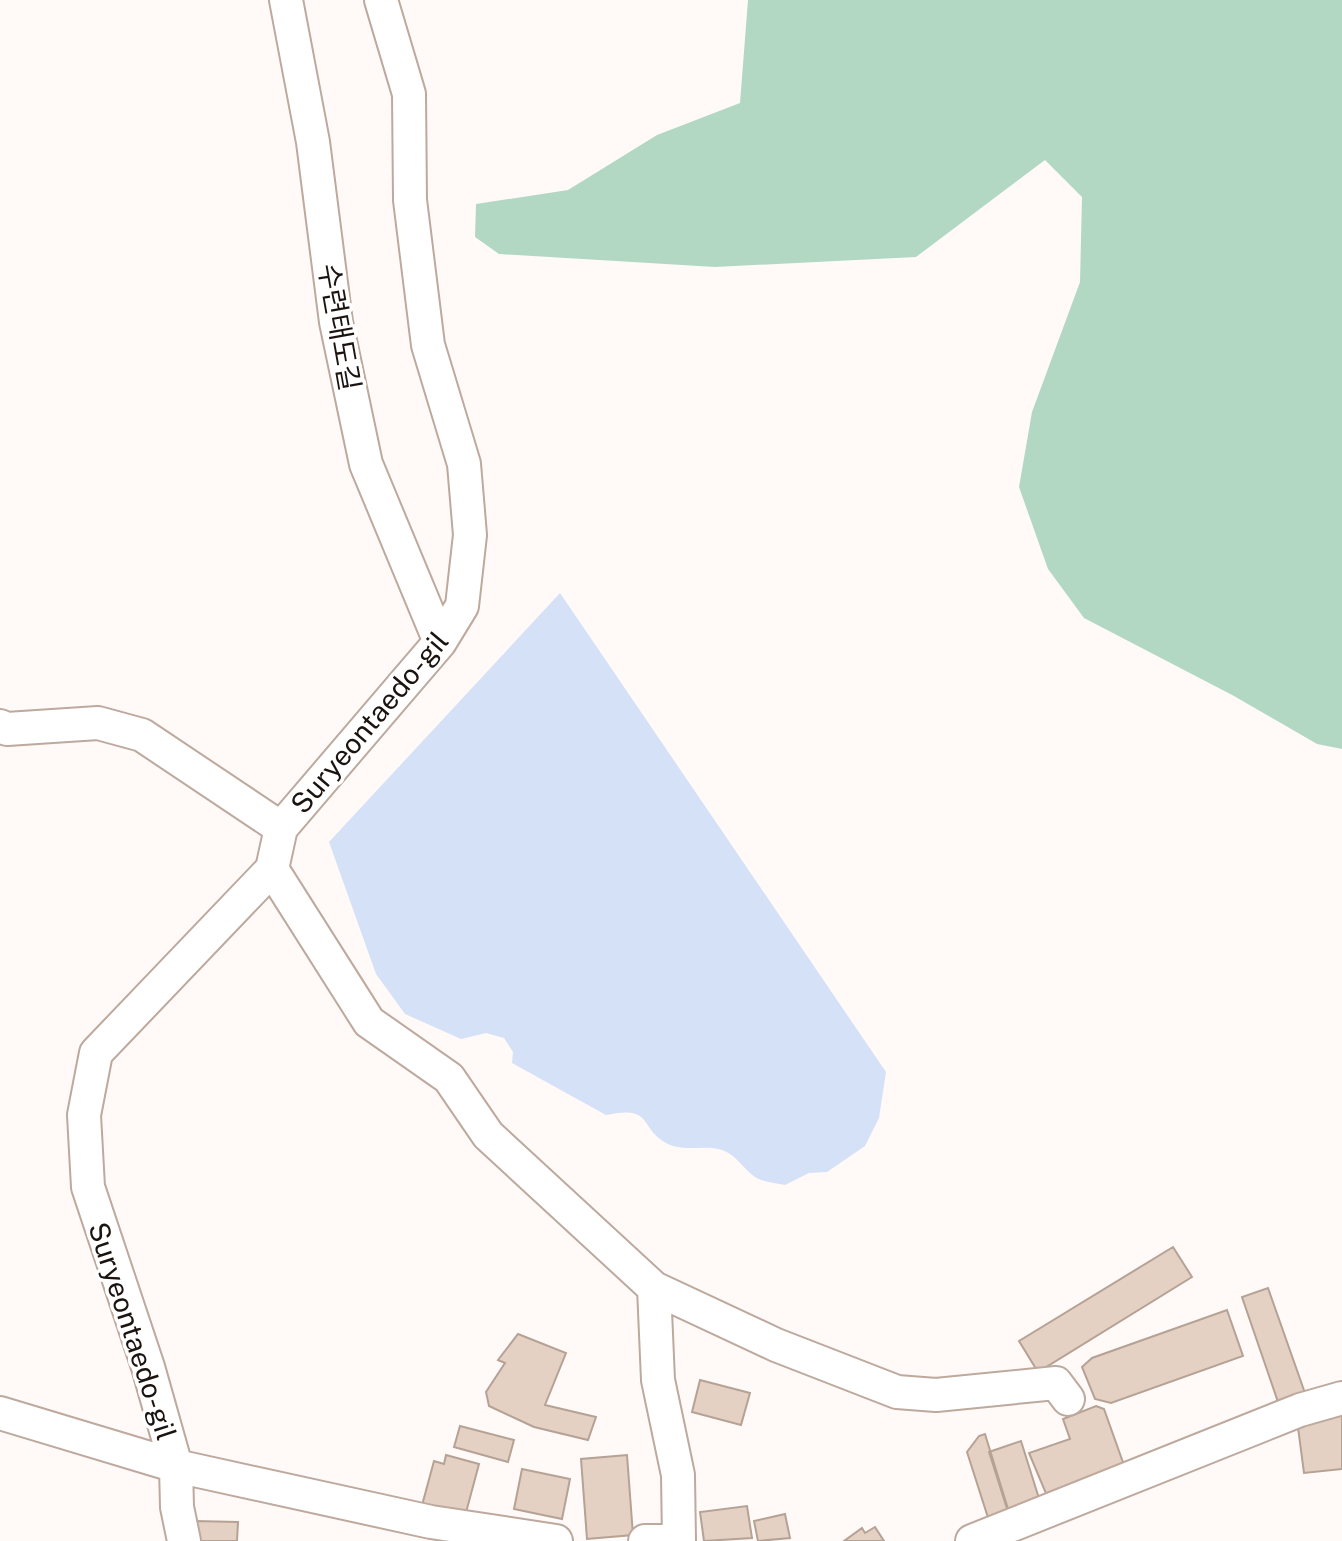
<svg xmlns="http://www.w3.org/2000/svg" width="1342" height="1541" viewBox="0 0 1342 1541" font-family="'Public Sans','Noto Sans KR',sans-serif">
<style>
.green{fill:#b2d8c3}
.water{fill:#d5e1f7}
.building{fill:#e4d1c3;stroke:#b5a295;stroke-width:2}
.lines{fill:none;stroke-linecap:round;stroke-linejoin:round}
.minor-casing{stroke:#bda99d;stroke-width:36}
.minor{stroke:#fff;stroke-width:32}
.labels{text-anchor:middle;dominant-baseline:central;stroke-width:7;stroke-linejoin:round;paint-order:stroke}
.street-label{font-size:28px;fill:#1a130f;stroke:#fff}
</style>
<rect width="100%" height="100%" fill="#fffaf8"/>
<path class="green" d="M748 0H1342V749L1317 744 1234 696 1084 618 1048 569 1019 487 1032 412 1080 282 1082 197 1045 160 916 257 715 267 499 254 475 237 476 204 568 190 657 135 740 103Z"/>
<path class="water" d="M560 593 886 1072 879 1118 865 1146 827 1172 809 1173 785 1185C776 1183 763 1182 755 1177 743 1169 737 1155 722 1150 705 1144 684 1153 666 1143 638 1127 654 1105 606 1115L512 1063 513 1052 504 1038 486 1033 461 1039 405 1014 376 974 329 842Z"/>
<path class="building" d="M1173 1247 1192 1277 1038 1372 1019 1341Z
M1268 1288 1305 1393 1278 1402 1242 1297Z
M1227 1310 1243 1356 1111 1403 1095 1399 1082 1367 1092 1358Z
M518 1334 566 1353 545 1405 596 1417 588 1440 534 1427 489 1406 486 1392 505 1363 498 1360Z
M700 1380 750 1393 741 1425 692 1412Z
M1096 1406 1104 1409 1125 1468 1050 1503 1029 1453 1070 1439 1063 1419Z
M1342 1415V1469L1304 1473 1297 1420Z
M460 1426 514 1440 508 1462 454 1447Z
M985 1434 1011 1519 991 1527 967 1452 979 1436Z
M1021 1441 1042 1508 1010 1518 989 1452Z
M446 1455 479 1464 464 1520 421 1509 434 1461 444 1464Z
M627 1455 633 1535 587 1539 581 1459Z
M522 1469 570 1479 562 1519 514 1509Z
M747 1506 752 1538 704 1541 700 1512Z
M785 1514 790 1538 758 1541 754 1521Z
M195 1521 238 1522 237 1541H195Z
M875 1527 884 1541H844L862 1528 865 1533Z"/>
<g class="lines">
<defs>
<path id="minor" d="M286 0 313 142 336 322 366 464 440 642
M0 726 7 729 98 723 142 735 281 828
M272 869 369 1022 449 1078 488 1135 654 1288 658 1380 678 1475 679 1541
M654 1288 776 1345 897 1392 936 1395 1056 1383 1068 1399
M0 1413 176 1466 431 1522 556 1541
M184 1541 177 1507 176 1466 148 1367 88 1187 84 1115 96 1053 272 869 281 828 440 642 462 606 470 535 464 464 428 345 410 200 409 94 381 0
M645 1541H679
M972 1541 1300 1410 1342 1398"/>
</defs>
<use href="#minor" class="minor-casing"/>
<use href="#minor" class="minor"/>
</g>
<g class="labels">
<g class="street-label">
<text transform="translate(340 327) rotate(80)">수련태도길</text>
<text transform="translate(369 722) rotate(-50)">Suryeontaedo-gil</text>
<text transform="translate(133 1331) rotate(72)">Suryeontaedo-gil</text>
</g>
</g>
</svg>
